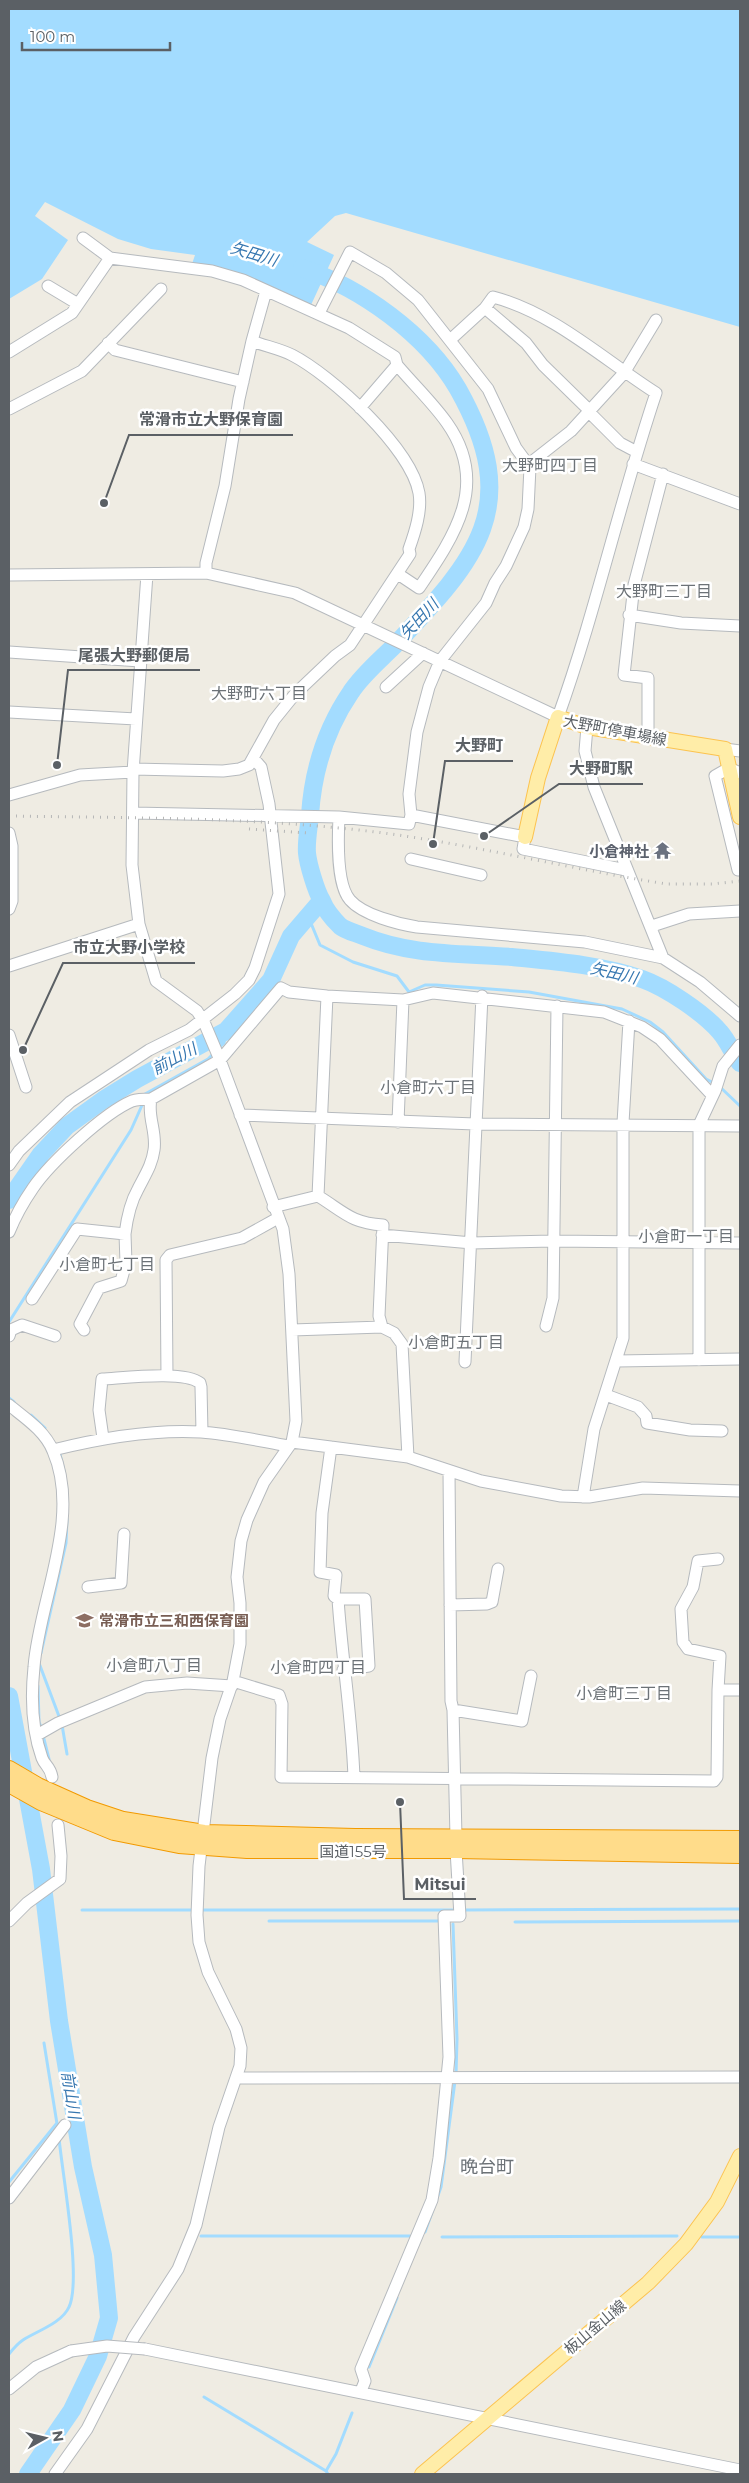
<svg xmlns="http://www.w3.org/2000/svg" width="749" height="2483" viewBox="0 0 749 2483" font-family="Montserrat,'Noto Sans JP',sans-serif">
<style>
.water{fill:#a3dcff}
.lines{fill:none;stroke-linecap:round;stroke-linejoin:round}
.stream{stroke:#a3dcff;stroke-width:3}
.river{stroke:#a3dcff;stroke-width:18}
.minor-casing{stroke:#b6babe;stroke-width:13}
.major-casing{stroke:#fcc34f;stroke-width:16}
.highway-casing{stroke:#f29a00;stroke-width:18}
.minor{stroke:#fff;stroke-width:11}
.major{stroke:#ffeda8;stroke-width:14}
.highway{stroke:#ffdc8a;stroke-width:16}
.rail{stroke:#b5b6b6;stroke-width:3;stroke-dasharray:1 6;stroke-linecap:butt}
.minor-bridge-casing{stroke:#b6babe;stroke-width:13;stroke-linecap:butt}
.minor-bridge{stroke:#fff;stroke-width:11}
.labels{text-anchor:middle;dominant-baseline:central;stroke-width:5;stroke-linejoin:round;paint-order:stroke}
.street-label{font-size:15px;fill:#5b6065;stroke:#fff}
.worship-label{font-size:15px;font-weight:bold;fill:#5b616d;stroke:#fff;text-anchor:end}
.education-label{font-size:15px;font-weight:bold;fill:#785e54;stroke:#fff;text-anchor:start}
.water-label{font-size:16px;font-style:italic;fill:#3677b0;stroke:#fff}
.neighbourhood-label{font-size:16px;fill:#6c7277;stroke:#fff}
.quarter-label{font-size:18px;fill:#6c7277;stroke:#fff}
.leader{fill:none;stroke:#5b6065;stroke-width:2}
.callout-dot{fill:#5b6065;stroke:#fff;stroke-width:2}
.callout-label{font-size:16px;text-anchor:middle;font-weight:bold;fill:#5b6065;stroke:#fff;stroke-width:5;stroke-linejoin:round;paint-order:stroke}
</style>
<rect width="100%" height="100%" fill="#efece3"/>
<path class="water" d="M9 9H740V327L346 213 335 216 307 242 334 255 311 305 266 284 192 264 195 255 151 249 118 239 45 202 35 216 68 240 42 279 9 299Z"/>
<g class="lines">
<path class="stream" d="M308 916 320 945 353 962 397 976 409 992 425 985H436L529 992 622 1009 650 1022 663 1032 706 1079 714 1083
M218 1048 224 1043 226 1031
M719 1086 740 1106
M144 1097 145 1094 208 1059 214 1053
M9 1322 131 1130 143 1103
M9 1398 14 1402
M31 1415 45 1428
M59 1450 64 1471
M41 1653 66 1543 67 1519
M39 1663 60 1719
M38 1686 39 1722 42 1729
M62 1725 67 1754
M43 1735 49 1759
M82 1910H191
M202 1910H457
M463 1910 740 1909
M269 1921H439
M515 1922 740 1921
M453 1924 457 2039 456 2075
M44 2043 58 2130
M9 2182 57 2123
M425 2232 441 2187 455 2081
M201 2236H410
M442 2237 677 2236
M702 2237H740
M9 2354C13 2349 17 2344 23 2340 37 2331 62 2323 69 2307 82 2280 62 2172 59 2138
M369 2367 397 2298
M204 2397 326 2471
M328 2474 326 2471 336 2454 352 2413"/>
<path class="river" d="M302 268C361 288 426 334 458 389 525 508 476 559 394 646 380 660 362 675 351 692 325 730 313 770 310 815 309 827 306 841 307 853 308 864 316 891 322 901 325 909 334 920 340 926 346 931 356 933 363 936 412 956 461 953 512 957 552 961 603 965 642 979 665 987 704 1013 720 1032 728 1041 733 1054 740 1063
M9 1200 41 1154 67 1126 103 1100 137 1079 226 1031 271 980 291 936 321 901
M9 1696 41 1869 59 2021 83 2167 103 2255 109 2318 98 2356 72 2410 28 2474"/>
<defs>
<path id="minor" d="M83 238 110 258
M48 286 78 304
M485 308 526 343 543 365 590 411
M319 313 350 252 386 273 418 300 488 389 516 448 530 467
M252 341 266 291
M108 343 115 350 243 382
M9 352 72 313 110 258 212 271 243 280 349 328 395 357 397 365C413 384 433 403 447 423 490 484 455 535 419 588L398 574
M360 408 397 365
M9 409 82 371 161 289
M589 412 620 443 637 452
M633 464 740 504
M9 575 206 573 295 593 558 717C596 611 620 500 656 393 604 360 554 313 493 297L485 308 450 340
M629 615 681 623 740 626
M9 652 140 661
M386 687 423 653
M9 712 136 719
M587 727 585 751 594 787 663 958 700 982 740 1016
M648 737V678L624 675 634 585 663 474
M725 749 740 751
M133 769 223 771 239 769 249 765 274 720 295 694 335 656 350 645 410 554 409 549C415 532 422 511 419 493 411 448 331 375 292 355 280 349 265 346 252 341L239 399 225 486 206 563V573
M740 773 729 768 715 776 738 870 740 869
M9 795 80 775 133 772
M133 813 339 817
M411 815 409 824 339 817C338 837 336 884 350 900 363 915 398 924 417 927L585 942 663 958
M9 833 12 846V901L9 909
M411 859 481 875
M626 870 523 849 525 837 411 815 409 794 417 732 429 687 440 661 486 603 495 583 506 566 524 527 528 509 530 467 534 460 571 431 624 373 656 320
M652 926 689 914 740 911
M9 966 139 924
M327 996 318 1196C344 1212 351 1223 383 1225L379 1316 382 1327 394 1333 402 1344 408 1457
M9 1035 26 1087
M240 1115 475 1124 740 1126
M398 1122 403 1000
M9 1165 19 1151 70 1102 149 1050 189 1030 235 994 249 980 255 968 279 894 269 804 261 767 254 759
M273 1207 318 1196
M9 1232C15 1217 24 1201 33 1188 50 1163 104 1113 132 1101 138 1099 144 1099 151 1099
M125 1234C127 1218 130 1203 138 1189 145 1175 152 1165 154 1150 157 1132 147 1116 151 1099L220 1060 281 988 289 992 327 996 403 1000 433 993 604 1012 642 1027 660 1039 712 1095
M382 1235 472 1243 553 1241 740 1243
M32 1299 77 1229 125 1234 126 1263 121 1281 99 1288 80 1324 84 1330
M546 1326 553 1298 557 1006
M292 1330 382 1327
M9 1336 11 1330 22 1325 55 1336
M699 1360V1125L715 1091 723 1066 740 1045
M617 1361 740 1359
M465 1362 482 996
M167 1376 166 1260 170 1255 242 1238 278 1218
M606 1395 638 1407 646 1416 647 1423 690 1430 722 1431
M9 1405C25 1418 45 1431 53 1451 82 1518 39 1600 34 1667 31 1696 32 1730 42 1758 45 1766 50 1766 52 1777
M103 1438 99 1410 102 1379C123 1378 185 1370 200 1383L201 1387 202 1432
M292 1442 408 1457 481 1481 561 1496 589 1497 643 1488 740 1491
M331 1447 322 1513 320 1572 336 1575 334 1596 338 1599C342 1659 352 1718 354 1778
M53 1450C101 1438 151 1429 201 1432 230 1434 260 1441 288 1446
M449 1471 451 1701 453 1710 456 1837
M583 1497 594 1429 623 1338V1123L629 1021
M718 1559 698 1561 693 1587 681 1609 683 1642 688 1649 720 1656 718 1690
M88 1587 121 1583 124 1534
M338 1599H365L369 1666 343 1670
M450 1605 487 1604 492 1602 498 1569
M233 1681 279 1695 282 1704 281 1777 714 1781 717 1777 718 1690H740
M453 1710 522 1721 531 1676
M37 1735 58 1723 145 1687 187 1683 232 1686
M9 1921 27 1903 60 1879 61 1856 58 1825
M236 2078 740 2077
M9 2198 65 2125
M145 2349 740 2470
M9 2389 36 2367 71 2351
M361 2391 365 2381 361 2369 432 2200 439 2158 449 2057 444 1916H460L456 1850
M55 2474 87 2429 134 2337 178 2269 196 2225 219 2127 240 2066 241 2048 236 2029 208 1972 199 1942 197 1915 199 1866 212 1758 220 1719 233 1681 240 1644V1603L237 1577 241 1541 247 1520 264 1482 292 1442 296 1421 289 1274 283 1229 220 1060 204 1022 197 1011 156 981 139 924 132 865 133 772 147 574"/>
<path id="major" d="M525 837 538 778 558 717 587 727 725 749 740 817
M422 2474 648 2283 686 2244 717 2202 740 2156"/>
<path id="highway" d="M9 1769 38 1786 87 1808 123 1820 204 1833 355 1837 740 1839
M9 1784 41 1802 114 1832 179 1845 247 1850H456L740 1855"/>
</defs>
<use href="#minor" class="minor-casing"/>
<use href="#major" class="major-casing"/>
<use href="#highway" class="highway-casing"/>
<use href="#minor" class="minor"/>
<use href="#major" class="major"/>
<use href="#highway" class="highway"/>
<path class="rail" d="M9 816C136 818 265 817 391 834 484 847 575 870 667 884H712L740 881
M249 829 308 833"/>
<defs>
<path id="minor-bridge" d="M71 2351 107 2346 145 2349"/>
</defs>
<use href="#minor-bridge" class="minor-bridge-casing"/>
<use href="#minor-bridge" class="minor-bridge"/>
</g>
<defs>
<symbol id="temple-bare" viewBox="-9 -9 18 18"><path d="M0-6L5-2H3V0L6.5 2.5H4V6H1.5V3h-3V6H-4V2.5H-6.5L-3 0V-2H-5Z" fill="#6b7280" stroke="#fff" stroke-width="2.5" paint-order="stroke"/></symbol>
<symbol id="school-bare" viewBox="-9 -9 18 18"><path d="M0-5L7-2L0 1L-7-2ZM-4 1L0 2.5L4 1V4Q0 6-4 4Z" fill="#8d6e63" stroke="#fff" stroke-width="2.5" paint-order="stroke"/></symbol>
</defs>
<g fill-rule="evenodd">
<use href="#temple-bare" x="650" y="838" width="25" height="25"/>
<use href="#school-bare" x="72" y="1608" width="25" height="25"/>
</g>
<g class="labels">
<g class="street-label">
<text transform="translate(615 730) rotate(11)">大野町停車場線</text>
<text x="353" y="1851">国道155号</text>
<text transform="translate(595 2327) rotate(-40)">板山金山線</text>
</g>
<g class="worship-label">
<text x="649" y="851">小倉神社</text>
</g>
<g class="education-label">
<text x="99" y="1620">常滑市立三和西保育園</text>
</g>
<g class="water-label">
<text transform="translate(254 254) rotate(17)">矢田川</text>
<text transform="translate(419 619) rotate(-47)">矢田川</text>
<text transform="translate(614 973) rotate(13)">矢田川</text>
<text transform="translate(174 1059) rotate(-28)">前山川</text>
<text transform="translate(71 2095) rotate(81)">前山川</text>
</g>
<g class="neighbourhood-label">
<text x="550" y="465">大野町四丁目</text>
<text x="664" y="591">大野町三丁目</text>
<text x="259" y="693">大野町六丁目</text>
<text x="428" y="1087">小倉町六丁目</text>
<text x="686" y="1236">小倉町一丁目</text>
<text x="107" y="1264">小倉町七丁目</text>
<text x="456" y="1342">小倉町五丁目</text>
<text x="154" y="1665">小倉町八丁目</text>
<text x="318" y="1667">小倉町四丁目</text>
<text x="624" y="1693">小倉町三丁目</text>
</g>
<g class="quarter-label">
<text x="487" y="2167">晩台町</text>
</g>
</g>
<path class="leader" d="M104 503L129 435H293M57 765L68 670H200M433 844L445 761H513M484 836L559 784H643M23 1050L63 963H195M400 1802L404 1899H476"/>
<g class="callout-dot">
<circle cx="104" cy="503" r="5"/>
<circle cx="57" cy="765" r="5"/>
<circle cx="433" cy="844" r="5"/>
<circle cx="484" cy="836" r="5"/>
<circle cx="23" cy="1050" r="5"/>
<circle cx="400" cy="1802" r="5"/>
</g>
<g class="callout-label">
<text x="211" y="425">常滑市立大野保育園</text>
<text x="134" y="661">尾張大野郵便局</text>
<text x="479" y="751">大野町</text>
<text x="601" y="774">大野町駅</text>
<text x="129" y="953">市立大野小学校</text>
<text x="440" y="1890">Mitsui</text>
</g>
<rect width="749" height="2483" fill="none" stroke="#5b6065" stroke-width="20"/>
<g transform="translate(45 2438) rotate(82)" stroke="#ffffff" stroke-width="4" paint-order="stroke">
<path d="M0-4L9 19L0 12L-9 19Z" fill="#5b6065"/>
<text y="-8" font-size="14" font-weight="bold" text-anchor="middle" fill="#5b6065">N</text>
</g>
<path d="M22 42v8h148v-8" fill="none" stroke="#5b6065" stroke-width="2.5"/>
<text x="30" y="42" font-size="15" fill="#5b6065" stroke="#ffffff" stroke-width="4" paint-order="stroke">100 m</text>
</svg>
